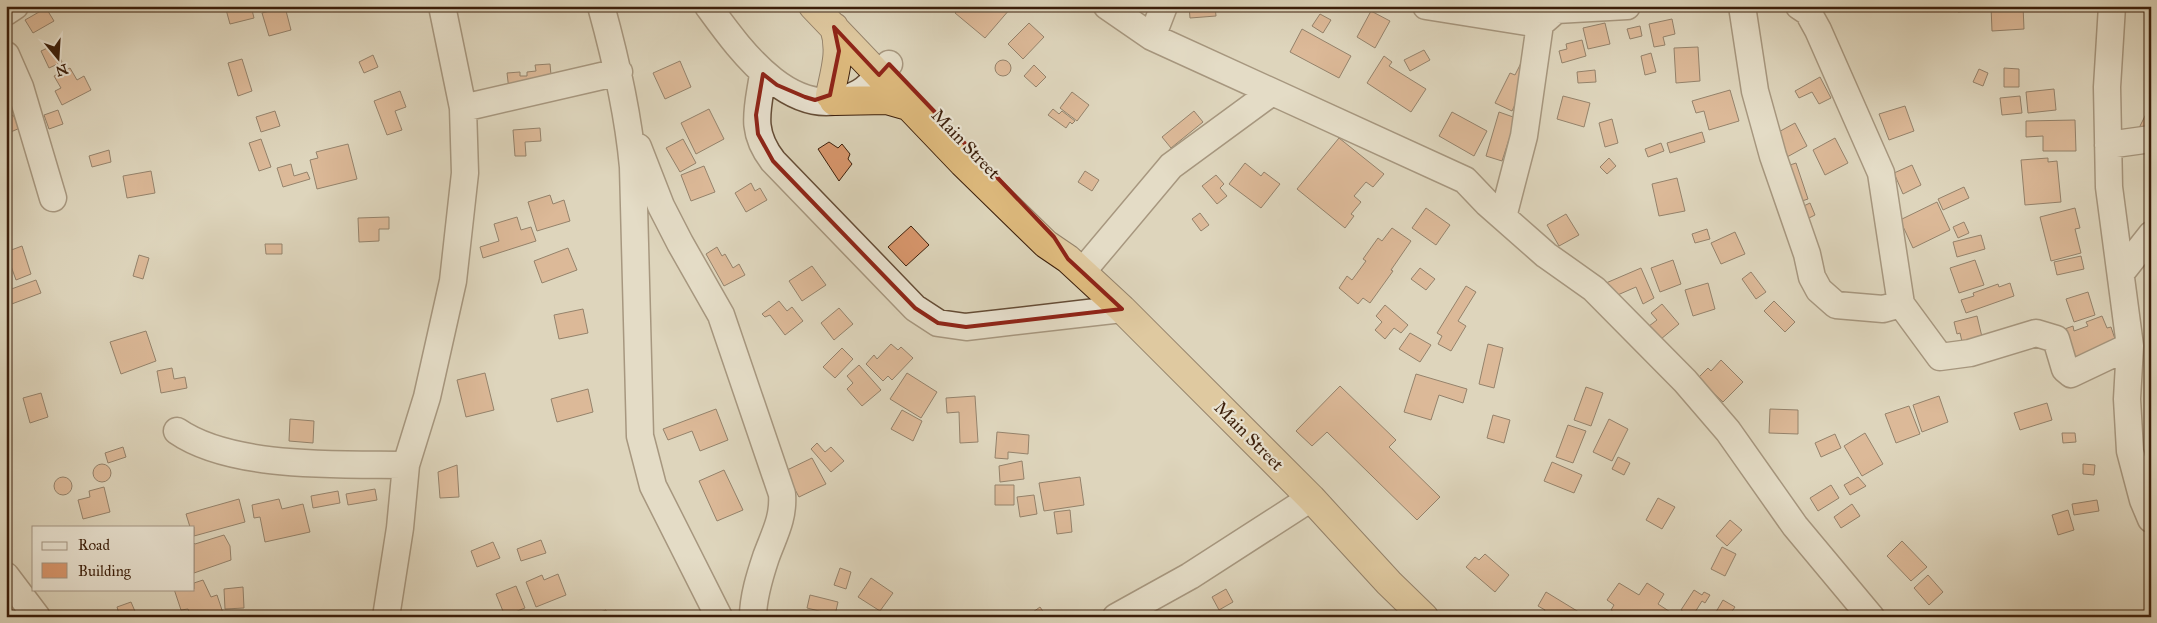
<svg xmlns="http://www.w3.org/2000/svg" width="2157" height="623" viewBox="0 0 2157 623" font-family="'IM FELL Great Primer',serif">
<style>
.building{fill:#d9976d;stroke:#3b1e0a}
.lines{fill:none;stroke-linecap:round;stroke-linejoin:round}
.minor-casing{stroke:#644c36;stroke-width:29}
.highway-casing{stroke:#3b1e0a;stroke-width:30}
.minor{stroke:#eae4d3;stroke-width:26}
.highway{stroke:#dfbb7e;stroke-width:28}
.marked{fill:none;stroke:#8f2418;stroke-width:4;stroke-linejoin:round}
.labels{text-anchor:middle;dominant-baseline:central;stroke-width:4.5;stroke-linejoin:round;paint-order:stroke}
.street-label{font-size:18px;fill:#3b1e0a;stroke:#eae4d3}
</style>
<rect width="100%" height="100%" fill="#ded6bc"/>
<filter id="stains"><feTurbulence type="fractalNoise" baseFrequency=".004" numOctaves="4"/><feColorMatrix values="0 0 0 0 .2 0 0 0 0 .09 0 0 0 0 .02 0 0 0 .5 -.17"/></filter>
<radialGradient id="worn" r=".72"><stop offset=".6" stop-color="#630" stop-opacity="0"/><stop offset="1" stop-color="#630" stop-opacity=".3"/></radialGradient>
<path class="building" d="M225 6H251L254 18 230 24Z
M961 6H1007L1010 9 985 38 955 13Z
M1189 6H1215L1216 16 1190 18Z
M1958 6H1969V11L1958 12Z
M1991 6H2023L2024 29 1992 31Z
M285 7 291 30 269 36 262 13Z
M46 8 54 21 33 33 25 20Z
M1371 11 1390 21 1375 48 1357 37Z
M1320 14 1331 20 1323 33 1312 26Z
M1672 19 1675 34 1663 37 1665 45 1654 47 1649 24Z
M1029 23 1044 37 1023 59 1008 44Z
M1605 23 1610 44 1588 49 1583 28Z
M1640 26 1642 36 1630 39 1627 29Z
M1302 29 1351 56 1339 78 1290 52Z
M1582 40 1586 56 1562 63 1559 51 1567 49 1566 44Z
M54 45 62 62 49 68 41 51Z
M1698 47 1700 81 1676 83 1674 48Z
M1424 50 1430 60 1410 71 1404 60Z
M1651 53 1656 72 1645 75 1641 56Z
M373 55 378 67 364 73 359 62Z
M1384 56 1392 62 1389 66 1426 89 1411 112 1367 83Z
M242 59 252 91 238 96 228 63Z
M995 68a8 8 0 1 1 16 0a8 8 0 1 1-16 0Z
M680 61 691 87 665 99 653 73Z
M1521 63 1532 69 1512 111 1495 103 1510 73 1515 75Z
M550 64 552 86 509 90 507 73 520 72V76H527V72L536 71 535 65Z
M1034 65 1046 77 1036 87 1024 76Z
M70 68 77 80 84 76 91 90 62 105 55 91 61 88 54 76Z
M2004 68 2019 69V87H2004Z
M1979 69 1988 73 1983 86 1973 82Z
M1595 70 1596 82 1578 83 1577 72Z
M1820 77 1831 98 1819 104 1812 92 1799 98 1795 91Z
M2054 89 2056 110 2028 113 2026 92Z
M1730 90 1739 121 1709 130 1704 111 1696 113 1692 101Z
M400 91 406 107 395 111 402 130 387 135 374 101Z
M1072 92 1089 105 1077 121 1060 108Z
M1563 96 1590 103 1584 127 1557 119Z
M2020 96 2022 113 2002 115 2000 98Z
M1905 106 1914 131 1889 140 1879 114Z
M2149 108 2151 109V136L2138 130Z
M709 109 724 139 696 154 681 123Z
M1053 109 1059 114 1062 111 1075 121 1072 124 1070 122 1066 128 1048 115Z
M58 110 63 124 49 129 44 115Z
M275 111 280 126 261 132 256 117Z
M1194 111 1203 122 1171 148 1162 137Z
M1452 112 1487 131 1474 156 1439 136Z
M1499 112 1516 118 1502 161 1486 156Z
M13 115 20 128 6 134V119Z
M1612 119 1618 143 1605 147 1599 123Z
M2075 120 2076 151H2043V136L2026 137V121Z
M1795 123 1807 146 1787 157 1775 134Z
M540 128 541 141 525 142 526 156H515L513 130Z
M1702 132 1705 142 1670 153 1667 143Z
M1339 138 1384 174 1373 187 1366 182 1354 196 1361 202 1351 214 1354 216 1345 228 1297 189Z
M1835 138 1848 163 1825 175 1813 150Z
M261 139 271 167 259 171 249 143Z
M683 139 696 163 680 172 666 148Z
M829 142 838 148 842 144 850 154 848 159 852 164 839 181 818 149Z
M1661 143 1664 151 1648 157 1645 149Z
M348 144 357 179 317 189 310 160 318 158 316 152Z
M109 150 111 162 92 167 89 156Z
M1609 158 1616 166 1607 174 1600 167Z
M2048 158V162L2057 161 2061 202 2025 205 2021 160Z
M1245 163 1261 176 1264 172 1280 184 1261 208 1229 184Z
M1796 163 1808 199 1793 204 1781 168Z
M291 164 294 176 307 172 310 179 283 187 277 168Z
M1912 165 1921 185 1903 194 1894 173Z
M704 166 715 192 691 201 681 175Z
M151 171 155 193 127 198 123 176Z
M1085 171 1099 180 1092 191 1078 182Z
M1216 175 1224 184 1220 188 1227 196 1217 204 1202 186Z
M1677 178 1685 211 1659 216 1652 184Z
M751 183 755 191 760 188 767 200 746 212 735 193Z
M1964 187 1969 198 1943 210 1938 199Z
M550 195 553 204 564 200 570 221 537 231 528 202Z
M1937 202 1950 230 1913 248 1900 220Z
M1810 203 1815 215 1801 222 1795 210Z
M1426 208 1450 225 1436 245 1412 228Z
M2075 208 2080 228 2075 229 2081 253 2051 261 2040 217Z
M1200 213 1209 225 1201 231 1192 219Z
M1566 214 1579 235 1559 246 1547 225Z
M389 217V229H379V241L359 242 358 218Z
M517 217 521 230 531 227 536 241 483 258 480 247 499 241 494 224Z
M1964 222 1969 233 1958 238 1953 227Z
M911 226 929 245 906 266 888 247Z
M1392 228 1411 241 1391 270 1393 271 1370 303 1363 298 1358 304 1339 288 1347 276 1352 280 1366 261 1363 259 1378 238 1382 241Z
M1707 229 1710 239 1695 243 1692 234Z
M1735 232 1745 254 1721 264 1711 243Z
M1981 235 1985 249 1957 257 1953 242Z
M265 244H282V254H266Z
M22 246 31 274 16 280 6 252Z
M717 247 722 256 725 254 733 268 739 264 745 275 724 286 706 254Z
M568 248 577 270 542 283 534 261Z
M139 255 149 258 143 279 133 276Z
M2081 256 2084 269 2057 275 2054 262Z
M1673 260 1681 284 1660 292 1651 268Z
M1975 260 1984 285 1959 293 1950 268Z
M812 266 826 285 802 301 789 281Z
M1420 268 1435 279 1426 290 1411 279Z
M1641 268 1654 298 1643 304 1636 287 1613 297 1606 283Z
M1751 272 1766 292 1756 299 1742 279Z
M36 280 41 293 9 305 6 291Z
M1708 283 1715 309 1693 316 1685 290Z
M2010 283 2014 296 1966 313 1961 300 1974 296 1973 293 1998 284 1999 287Z
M1466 286 1476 292 1458 321 1466 326 1451 351 1438 344 1442 336 1437 333Z
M2088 292 2095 315 2074 322 2066 299Z
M779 301 787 311 792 307 803 321 785 335 770 315 765 317 762 314Z
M1774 301 1795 322 1785 332 1764 311Z
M1662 304 1679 324 1661 339 1649 326 1657 320 1651 313Z
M1385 305 1408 325 1401 333 1394 328 1385 339 1375 330 1382 322 1376 316Z
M839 308 853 324 834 340 821 323Z
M583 309 588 333 559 339 554 315Z
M1977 316 1983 341 1963 346 1960 333 1957 334 1954 322Z
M2102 316 2107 328 2111 327 2117 345 2072 361 2062 330 2073 326 2074 331 2088 326 2086 322Z
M146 331 156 361 121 374 110 342Z
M1410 333 1431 345 1420 362 1399 349Z
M891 344 898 350 901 347 913 358 892 380 888 376 883 381 866 364 874 355 877 359Z
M1488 344 1503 348 1494 388 1479 384Z
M842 348 853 359 835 378 823 367Z
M1721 360 1743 382 1723 402 1698 378 1708 368 1711 371Z
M859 365 881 390 862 406 847 389 853 383 847 376Z
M172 368 174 379 185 377 187 388 161 393 157 371Z
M485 373 494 410 466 417 457 380Z
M907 373 937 392 921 418 890 399Z
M1416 374 1467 389 1463 403 1439 395 1431 420 1404 412Z
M1340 386 1396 440 1389 447 1440 497 1417 520 1327 432 1312 446 1296 431Z
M1586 387 1603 393 1591 426 1574 420Z
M588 389 593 412 557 422 551 399Z
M41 393 48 417 30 423 23 398Z
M975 396 978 442 960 443 959 412 947 413 946 398Z
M1939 396 1948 422 1922 432 1913 405Z
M2047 403 2052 420 2020 430 2014 413Z
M1909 406 1920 434 1896 443 1885 414Z
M716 409 728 440 700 451 692 431 668 440 663 429Z
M1770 409 1798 410V434L1769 433Z
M902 410 922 421 913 441 891 429Z
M1493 415 1510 420 1504 443 1487 438Z
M290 419 314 421 313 443 289 441Z
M1609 419 1628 429 1612 461 1593 452Z
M1568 425 1586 431 1573 463 1556 457Z
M997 432 1029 435 1028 454 1008 452V459L995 458Z
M1865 433 1883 464 1862 476 1844 446Z
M2062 433H2075L2076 442 2063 443Z
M1835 434 1841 448 1821 457 1815 443Z
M817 443 825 452 831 447 844 461 831 472 811 449Z
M123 447 126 457 108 463 105 453Z
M1618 457 1630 463 1624 475 1612 469Z
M812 458 826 484 799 497 785 471Z
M1022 461 1024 479 1000 482 999 466Z
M1552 462 1582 475 1574 493 1544 481Z
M93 473a9 9 0 1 1 18 0a9 9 0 1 1-18 0Z
M2083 464 2095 465 2094 475 2083 474Z
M457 465 459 497 440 498 438 472Z
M724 470 743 510 717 521 699 481Z
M1080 477 1084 505 1044 511 1039 483Z
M1858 477 1866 486 1850 495 1844 485Z
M54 486a9 9 0 1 1 18 0a9 9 0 1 1-18 0Z
M995 485H1014V505H995Z
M1831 485 1839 498 1818 511 1810 498Z
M104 487 110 512 83 519 78 500 90 497 89 491Z
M375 489 377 500 348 505 346 494Z
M338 491 340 503 313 508 311 496Z
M1034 495 1037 514 1020 517 1017 497Z
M1658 498 1675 507 1662 529 1646 520Z
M239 499 245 522 194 536V527H190L186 514Z
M279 499 282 509 303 504 310 532 265 542 260 517 254 518 252 505Z
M2097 500 2099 511 2074 515 2072 504Z
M1852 504 1860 516 1841 528 1834 517Z
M1070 510 1072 532 1057 534 1054 512Z
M2068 510 2074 530 2058 535 2052 515Z
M1730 520 1742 530 1727 546 1716 536Z
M224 535 230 546 231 560 194 573V543L195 544Z
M541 540 546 553 521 561 517 549Z
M1902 541 1927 567 1911 581 1887 556Z
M493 542 500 558 477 567 471 551Z
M1722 547 1736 554 1725 576 1711 569Z
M1485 554 1509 575 1495 592 1466 567 1475 557 1479 560Z
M840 568 851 572 846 589 834 585Z
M558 574 566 595 536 607 526 582 542 575 544 580Z
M1928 575 1943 592 1929 605 1914 588Z
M871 578 893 593 880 611 858 597Z
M203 580 211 597 217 595 223 613 210 617H191L188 609 181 610 174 589H194V583Z
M1619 583 1639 595 1647 583 1664 594 1658 604 1678 617H1622L1611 610 1614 605 1607 600Z
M516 586 525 608 505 616 496 594Z
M243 587 244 608 225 609 224 589Z
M1226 589 1233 602 1219 610 1212 597Z
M1694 590 1702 595 1704 592 1710 595 1705 603 1702 601 1692 617 1681 610Z
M1546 592 1587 617H1541L1545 610 1538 606Z
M810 595 838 602 835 615 807 608Z
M1723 600 1735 607 1728 617H1713Z
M131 602 137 616 120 617 117 607Z
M1040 607 1047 617H1026Z
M606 610 609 617H587Z"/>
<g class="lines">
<defs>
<path id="minor" d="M601 6C616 60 628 112 633 167L640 436 653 486 719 617
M708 6C740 50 795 128 859 93 871 86 880 74 889 64
M1107 6 1152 37 1465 180 1487 203 1546 255 1594 289 1685 381 1728 431 1795 526 1871 617
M1426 6 1540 24
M1742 6 1755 91 1773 156 1807 254 1812 277 1819 290 1836 305 1883 309 1901 304
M1799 6 1808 12 1818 30 1881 173 1901 304 1940 357 1970 353 2036 333 2056 339 2065 369 2071 374 2130 346
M2112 6 2107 87 2109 187 2130 346 2127 399 2130 451 2143 500 2151 519
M1556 10 1627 6
M6 12 15 6
M1152 37 1164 6
M6 55 20 87 53 198
M763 74C758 109 749 130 773 161L915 308 938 323 966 327 1122 309
M463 108 619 72
M2108 145 2151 139
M638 147 661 206 680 243 721 315 782 494C784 518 774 535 766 557 760 575 753 597 753 617
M1503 217 1524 136 1540 24 1556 10V6
M1082 272 1171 166 1272 92
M2121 273 2151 235
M177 431C232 469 340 464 406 465
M6 576 37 617
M386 617 400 528 406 465 427 397 453 281 465 173 463 108 442 6
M1116 617 1190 576 1311 498"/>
<path id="highway" d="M813 6 963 163 1046 244 1068 259 1122 309 1311 498 1389 583 1424 617
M830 95C835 71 842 51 834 27
M834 101 887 100 908 106"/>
</defs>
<use href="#minor" class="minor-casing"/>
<use href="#highway" class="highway-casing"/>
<use href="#minor" class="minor"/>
<use href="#highway" class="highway"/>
</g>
<path d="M0 0H2157V623H0ZM834 27 879 75 889 64 1054 237 1068 259 1122 309 966 327 938 323 915 308 773 161 758 134 756 115 763 74 777 85 805 97 815 100 830 95 839 51Z" fill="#ded6bc" fill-opacity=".55" fill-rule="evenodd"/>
<path class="marked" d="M834 27 879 75 889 64 1054 237 1068 259 1122 309 966 327 938 323 915 308 773 161 758 134 756 115 763 74 777 85 805 97 815 100 830 95 839 51Z"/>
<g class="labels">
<g class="street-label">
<text transform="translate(966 144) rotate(46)">Main Street</text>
<text transform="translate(1249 436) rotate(45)">Main Street</text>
</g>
</g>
<rect width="2157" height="623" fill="none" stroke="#ded6bc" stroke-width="25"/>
<rect x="8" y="8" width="2142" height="608" fill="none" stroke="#3b1e0a" stroke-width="2.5"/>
<rect x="12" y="12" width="2132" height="598" fill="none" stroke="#3b1e0a"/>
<rect x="32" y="526" width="162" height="65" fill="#eae4d3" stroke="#a49583"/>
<rect x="42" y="542" width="25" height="8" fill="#eae4d3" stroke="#a49583"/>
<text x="78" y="550" font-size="15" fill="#3b1e0a">Road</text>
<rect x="42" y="563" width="25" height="15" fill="#d9976d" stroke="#a49583"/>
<text x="78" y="576" font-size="15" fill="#3b1e0a">Building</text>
<g transform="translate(58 58) rotate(162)" stroke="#eae4d3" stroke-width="4" paint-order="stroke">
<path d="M0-4L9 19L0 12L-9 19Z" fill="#3b1e0a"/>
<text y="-8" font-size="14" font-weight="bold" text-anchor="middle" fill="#3b1e0a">N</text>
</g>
<rect width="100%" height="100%" filter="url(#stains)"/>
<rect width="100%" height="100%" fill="url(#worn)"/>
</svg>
